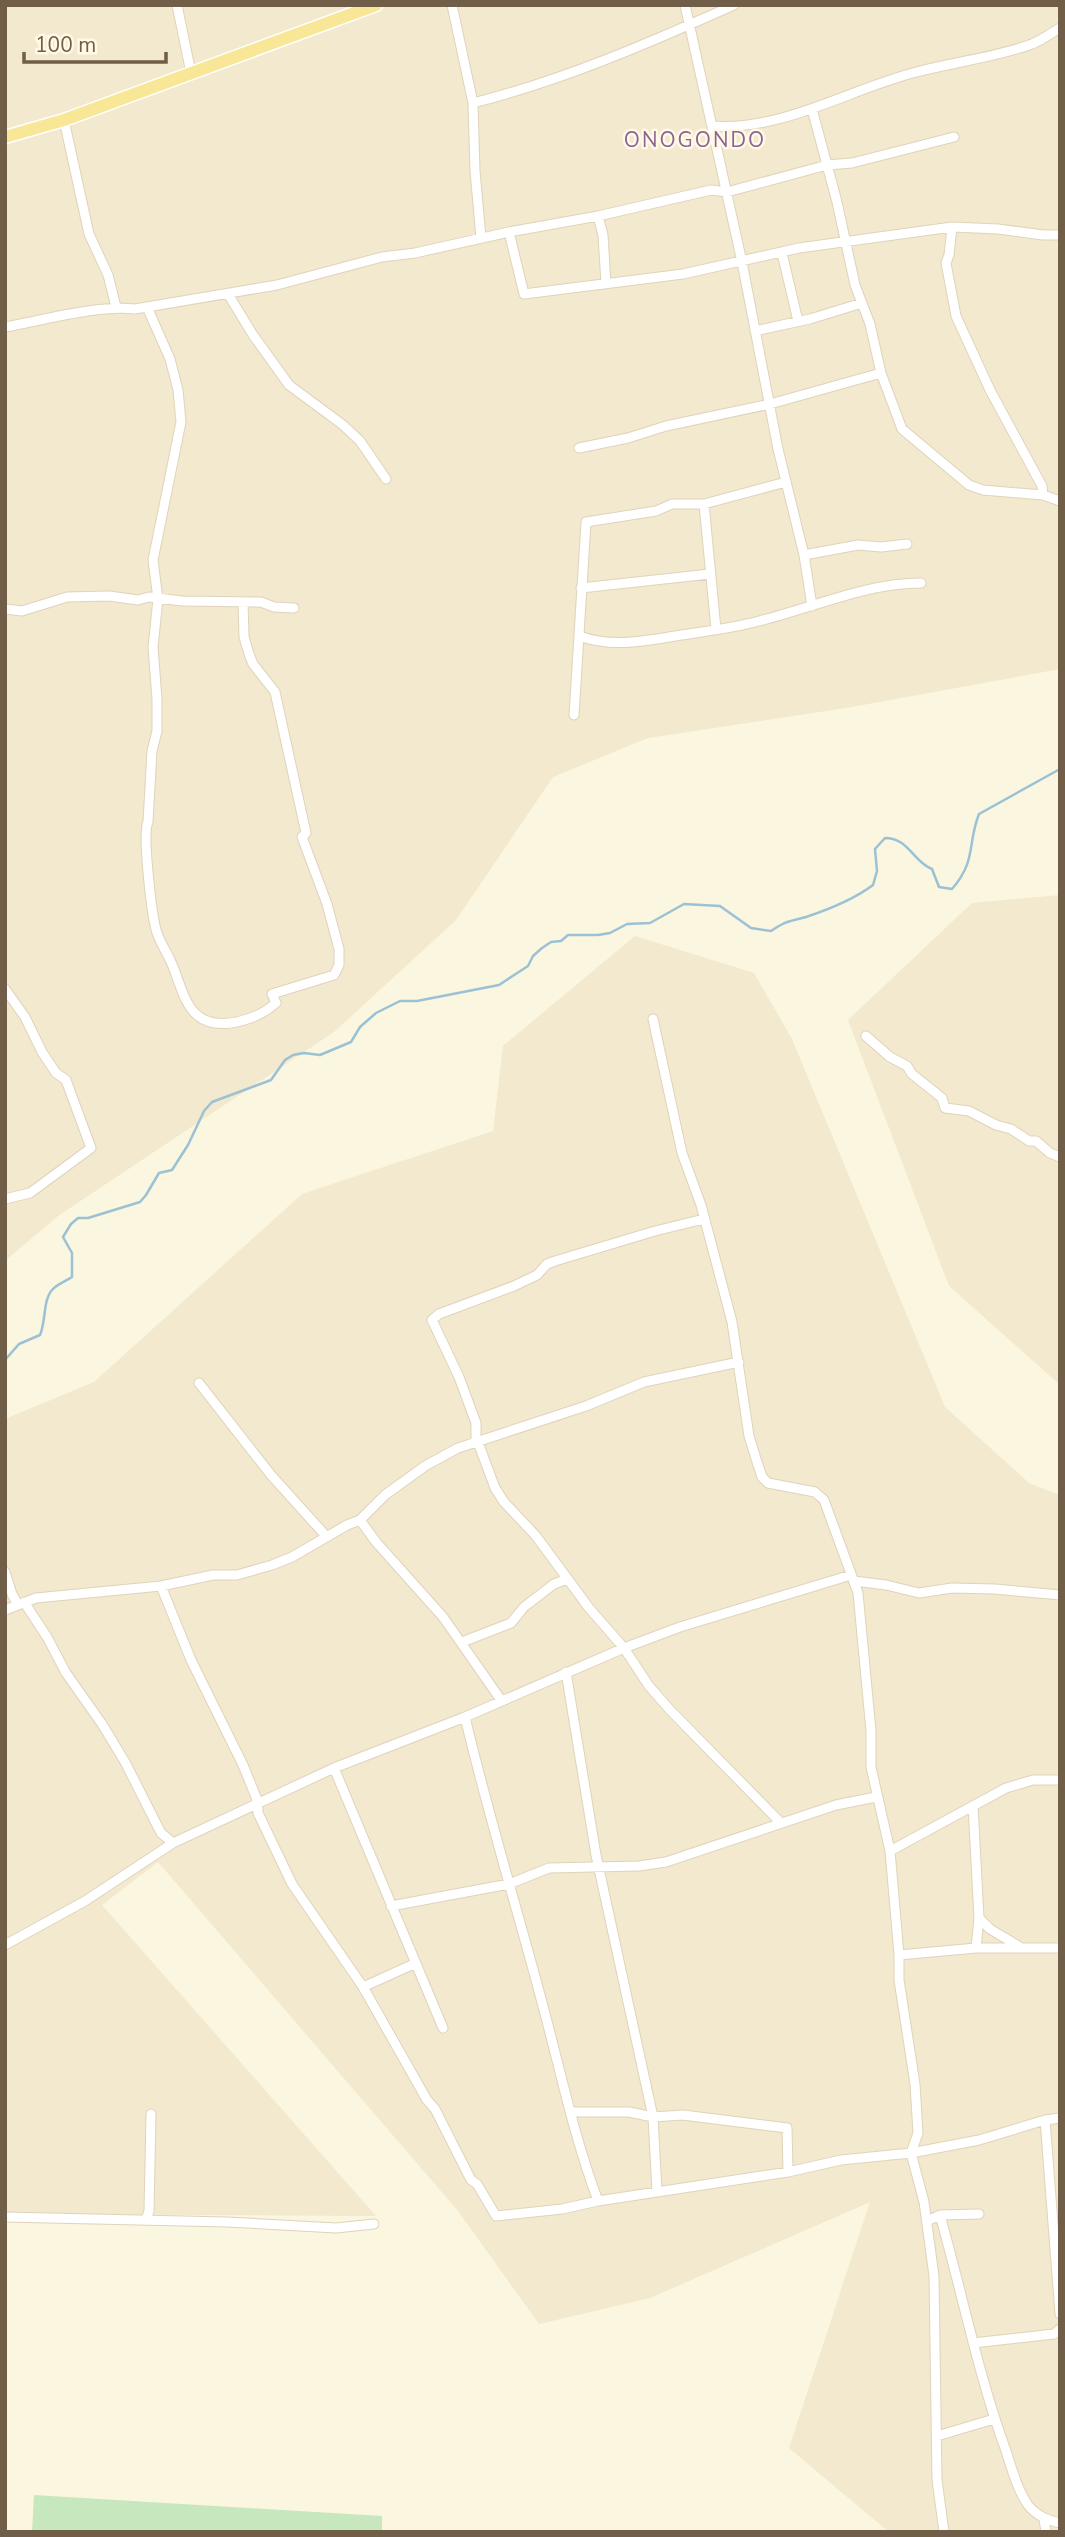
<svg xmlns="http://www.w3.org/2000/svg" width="1065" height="2537" viewBox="0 0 1065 2537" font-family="'Nunito Sans',sans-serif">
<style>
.residential{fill:#f2e9ce}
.green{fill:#c7e8bf}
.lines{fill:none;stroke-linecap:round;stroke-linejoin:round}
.stream{stroke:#9bc1d5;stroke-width:2.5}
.minor-casing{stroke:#dfd3bc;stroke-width:11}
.major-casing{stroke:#fff;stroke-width:15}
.minor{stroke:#fff;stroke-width:9}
.major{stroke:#f9e798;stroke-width:12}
.labels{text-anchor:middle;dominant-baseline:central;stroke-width:5;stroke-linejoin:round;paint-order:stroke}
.quarter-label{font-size:21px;letter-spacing:2px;fill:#8d6394;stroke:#fff9e5}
</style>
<rect width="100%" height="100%" fill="#fbf6df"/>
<path class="residential" d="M5 5H1060V669L846 708 648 738 553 777 456 920 334 1032 58 1216 5 1261Z
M1060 895V1385L949 1286 848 1020 972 903Z
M635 936 754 973 792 1039 945 1407 1029 1483 1060 1495V2532H889L789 2448 870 2202 650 2298 539 2324 458 2211 158 1862 102 1905 376 2216 5 2214V1419L94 1382 302 1194 493 1131 503 1046Z"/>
<path class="green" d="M34 2495 382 2516V2532H32Z"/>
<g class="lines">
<path class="stream" d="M5 1360 19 1344 40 1335C46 1321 43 1300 52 1290 57 1284 66 1281 72 1277V1253L63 1237 71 1224 78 1218H88L140 1202 146 1195 159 1173 172 1170 188 1145 204 1111 212 1102 271 1080 285 1060 293 1055 304 1053 320 1055 351 1042 360 1027 376 1013 400 1001H417L499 985 528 966 533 956 542 948 551 942 561 941 568 935H598L610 933 627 924 650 923 684 904 720 906 751 928 771 931C787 920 789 922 806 917 830 909 853 900 873 885L877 871 875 849 885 838C909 838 913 862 932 869L939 887 952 889C977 860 967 844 979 814L1060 769"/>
<defs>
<path id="minor" d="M177 5 191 73
M452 5 473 103 475 171 481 238
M685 5 742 262 778 449 804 555 812 606
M473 103C564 80 649 43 734 5
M812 109 837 202 855 285 870 324 881 373 902 429 969 485 983 490 1043 495 1060 501
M64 120 89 234 108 275 116 307
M713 126C782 131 848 90 913 73 952 62 994 58 1032 44 1042 40 1051 33 1060 28
M598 216 603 235 606 284
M952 227 949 255 946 263 956 316 990 390 1042 486 1043 495
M509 232 524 294 683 274 799 248 952 227 998 229 1043 235H1060
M782 253 798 321
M228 294 253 335 289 385 343 425 360 441 386 479
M147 307 170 359 178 390 181 422 153 560 158 599 153 647 157 699V731L152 751 148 822C142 834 152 918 157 933 161 944 167 953 171 962 179 979 183 1003 197 1015 218 1033 258 1019 276 1003L272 994 334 975 339 965V949L327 904 302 837 306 833 275 692 253 664 249 654 244 637 243 602
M5 327C45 320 96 305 135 309L277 285 382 257 415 253 509 232 598 216 711 190 727 192 827 165 852 163 954 137
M755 331 810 319 862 303
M579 448 628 438 666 426 770 404 881 373
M704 504 716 629
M804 555 858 545 881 547 907 544
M581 588 710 574
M5 609 22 611 67 597 109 596 138 600 149 597 182 601 261 602 274 607 294 608
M579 636C609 647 639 642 669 637 699 632 730 629 759 621 812 608 866 583 921 583
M574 715 586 522 656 511 672 504H704L786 482
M5 989 25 1017 42 1052 56 1073 66 1080 91 1148 30 1193 5 1199
M653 1019 682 1153 701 1205 732 1322 749 1436 757 1462 762 1477 768 1483 815 1492 824 1500 858 1593 871 1731V1767L890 1851 899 1955V1980L915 2084 918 2133 911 2153 924 2202 934 2276 937 2480 944 2532
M866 1036 890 1057 907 1066 912 1074 942 1098 945 1108 969 1111 996 1125 1011 1129 1029 1141H1036L1050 1153 1060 1157
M704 1219 655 1231 555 1261 547 1264 537 1275 514 1286 439 1314 432 1320 459 1377 476 1423V1437L495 1488 504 1502 536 1536 589 1608 624 1648 649 1686 670 1710 781 1823
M199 1383 271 1475 326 1536
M360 1520 376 1542 443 1617 501 1700
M5 1572 12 1594 18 1605
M854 1581 886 1585 919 1593 952 1588 995 1589 1060 1595
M161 1586 191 1660 243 1765 258 1802V1813L292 1884 363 1987 427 2100 435 2109 471 2180 477 2184 496 2216 562 2209 598 2201 788 2172 841 2160 911 2153 979 2140 1045 2120 1060 2118
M24 1602 47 1637 66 1673 102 1724 125 1762 161 1833 173 1843
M5 1610 36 1598 161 1586 213 1575H237L272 1565 292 1557 347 1525 360 1520 385 1495 425 1466 458 1448 586 1406 644 1382 739 1362
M462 1642 511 1623 524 1607 554 1584 568 1579
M566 1672 596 1855 653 2117 657 2192
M465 1717C487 1810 515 1902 540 1995 559 2064 573 2134 598 2201
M334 1768 443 2028
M973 1806 979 1918 976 1948
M890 1851 1006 1788 1033 1780H1060
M391 1906 509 1884 549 1868 639 1866 666 1862 836 1805 876 1797
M979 1918 990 1929 1020 1947
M5 1945 85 1901 173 1843 334 1768 465 1717 624 1648 680 1627 851 1575
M899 1955 976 1948H1060
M363 1987 416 1963
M571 2112H629L653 2117 683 2115 787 2128 788 2172
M1045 2120 1060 2314
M940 2215C962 2293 978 2374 1006 2451 1012 2469 1017 2489 1028 2505 1037 2516 1047 2520 1060 2523
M5 2217 227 2222 336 2228 374 2224
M146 2220 149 2211 151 2114
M927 2221 940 2215 979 2214
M973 2343 1054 2334 1060 2329
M937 2436 994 2419
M1044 2519 1046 2532"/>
<path id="major" d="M5 137 64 120 376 5"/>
</defs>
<use href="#minor" class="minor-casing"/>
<use href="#major" class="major-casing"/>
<use href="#minor" class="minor"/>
<use href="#major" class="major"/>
</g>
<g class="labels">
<g class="quarter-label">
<text x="695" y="140">ONOGONDO</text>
</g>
</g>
<rect width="1065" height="2537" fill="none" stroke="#705e48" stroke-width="14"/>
<path d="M24 52v10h142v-10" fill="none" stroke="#705e48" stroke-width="3.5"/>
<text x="35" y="52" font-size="21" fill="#705e48" stroke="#fff9e5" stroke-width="5" paint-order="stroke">100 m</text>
</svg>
